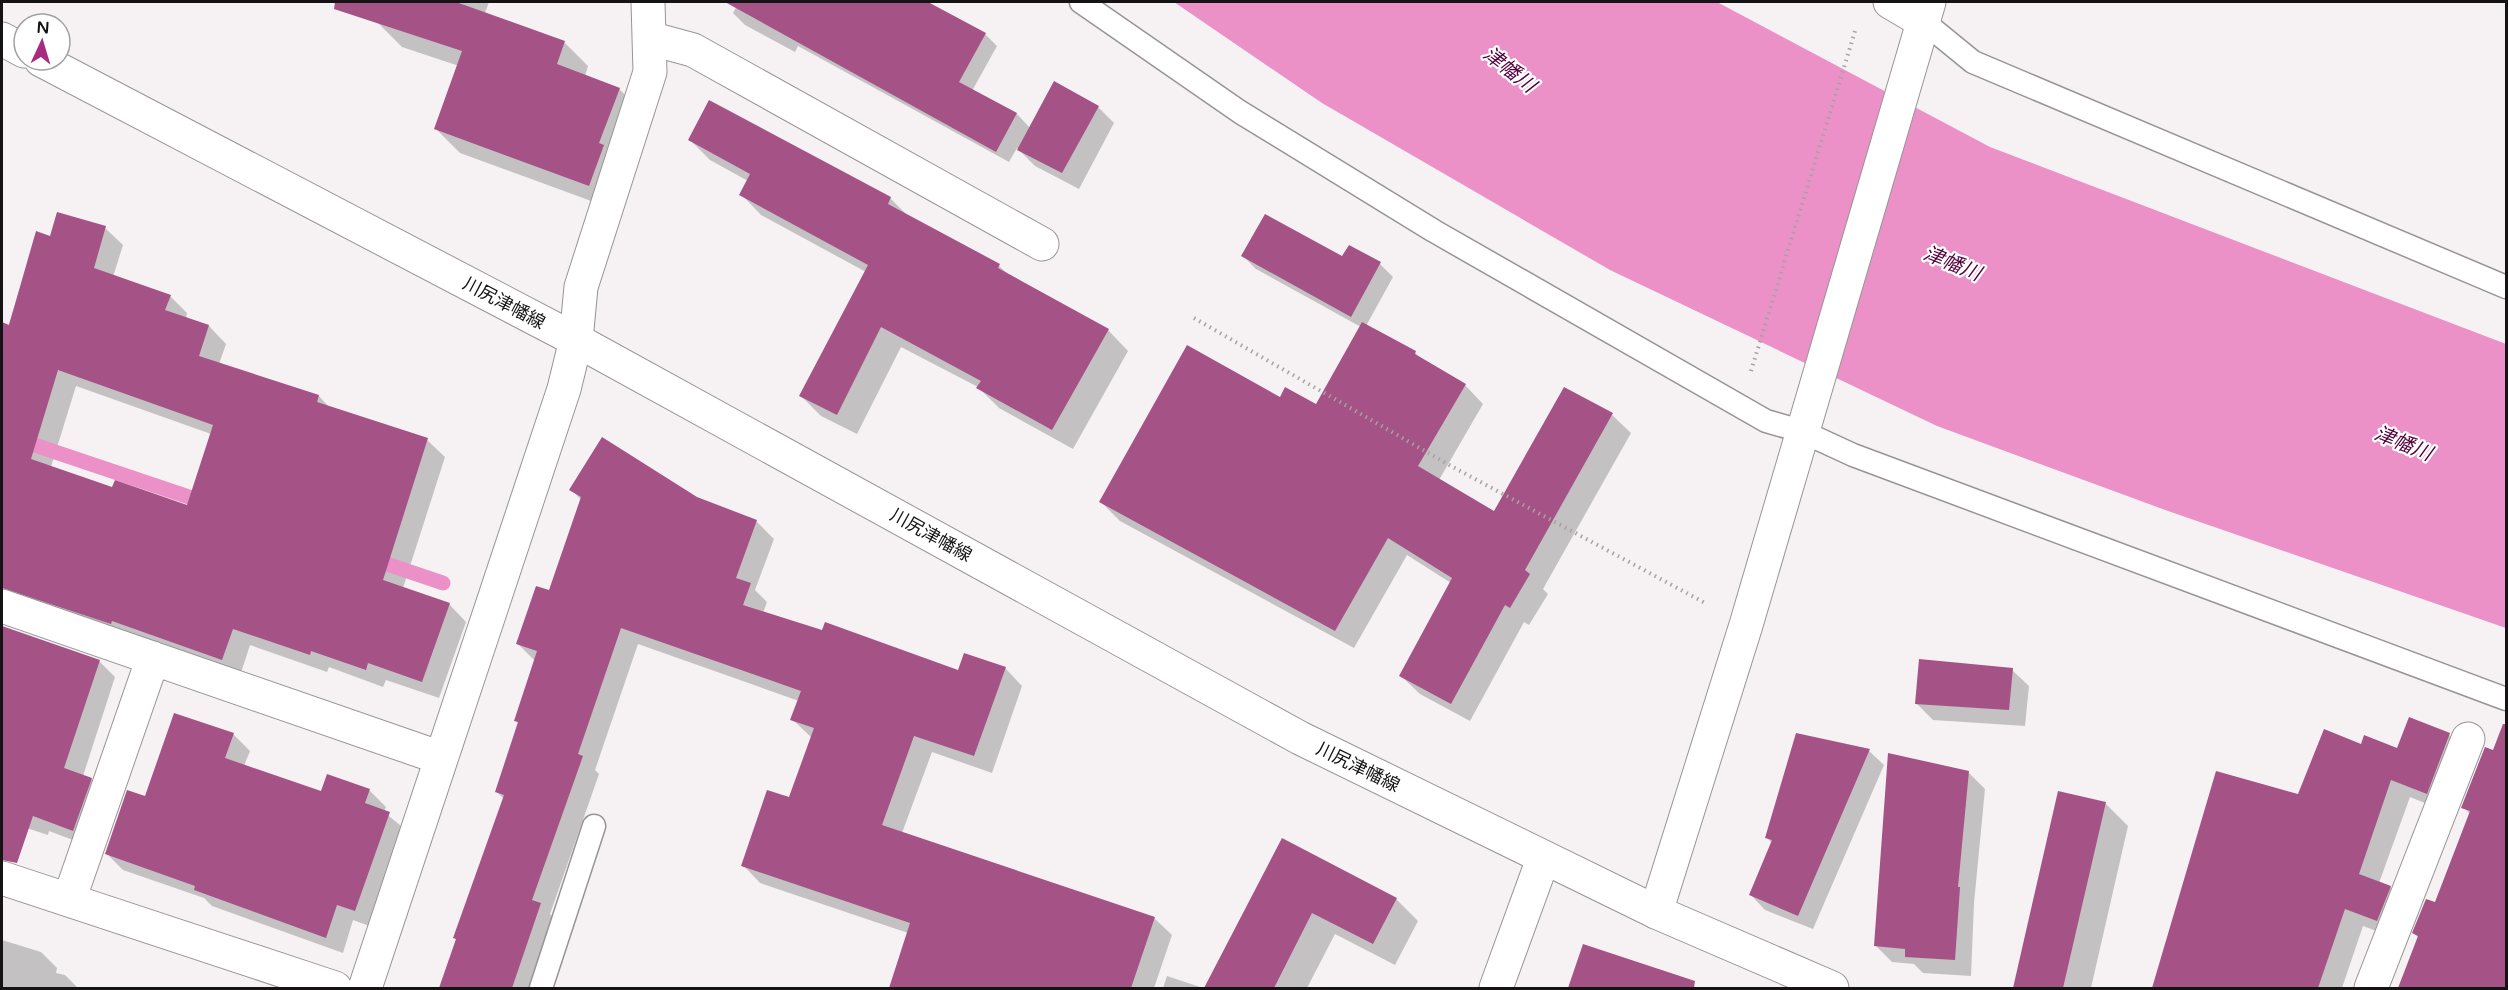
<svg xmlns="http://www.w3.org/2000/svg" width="2508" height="990" viewBox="0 0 2508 990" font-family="'Varela Round','Noto Sans JP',sans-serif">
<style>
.water{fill:#eb91c7}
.shadow{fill:#0003;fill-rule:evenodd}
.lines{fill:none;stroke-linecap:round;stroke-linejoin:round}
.stream{stroke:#eb91c7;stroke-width:15}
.building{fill:#a55286;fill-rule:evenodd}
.service-casing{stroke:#989496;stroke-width:25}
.minor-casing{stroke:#989496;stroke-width:35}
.tertiary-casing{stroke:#989496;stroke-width:35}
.secondary-casing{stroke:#989496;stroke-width:35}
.path{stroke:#a5a2a4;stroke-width:4;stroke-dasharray:1.5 4.5;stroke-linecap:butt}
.service{stroke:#fff;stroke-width:22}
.minor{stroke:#fff;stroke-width:33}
.tertiary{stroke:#fff;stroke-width:33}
.secondary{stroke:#fff;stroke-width:33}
.labels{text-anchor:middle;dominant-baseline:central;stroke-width:4.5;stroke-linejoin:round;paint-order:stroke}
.street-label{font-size:18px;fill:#151314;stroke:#fff}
.water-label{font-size:20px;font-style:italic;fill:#53013c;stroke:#fff}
</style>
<rect width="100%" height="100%" fill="#f6f2f4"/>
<path class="water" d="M1174 2H1717L1990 147 2506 344V628L2168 511 1937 426 1610 270 1322 103Z"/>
<path class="shadow" d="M385 2H489L485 13 564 42 588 66 585 76 619 89 644 113 613 209 460 153 436 129 459 66 402 47 378 23Z
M739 2H804L824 13 830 2H869L882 8 886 2H926L985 34 997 46 972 91 1017 114 1030 128 1098 107 1114 123 1079 189 1035 166 1017 148 1009 162 798 46 795 52 745 25 733 13Z
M709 102 890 198 910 218 999 266 1010 276 1108 330 1128 351 1073 449 999 408 978 387 901 347 857 434 821 416 800 395 866 272 761 215 741 194 748 181 710 160 689 139Z
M105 228 123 245 113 277 170 296 187 313 186 318 209 326 226 344 219 364 319 396 330 408 427 440 445 457 403 588 449 604 466 622 439 698 386 680 383 687 329 667 327 672 250 645 240 676 33 607 15 590 21 572 2 565V346L37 233 51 237ZM76 386 211 434 188 507 113 489 51 467Z
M1243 256 1343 258 1380 264 1393 277 1366 326 1415 353 1424 362 1465 385 1483 404 1439 480 1495 513 1612 415 1631 433 1543 589 1548 594 1529 625 1524 622 1470 721 1420 694 1401 676 1451 583 1407 555 1354 648 1120 521 1101 502 1281 399 1317 406 1361 327 1256 269Z
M571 489 696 499 756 521 774 539 755 590 767 602 763 613 959 672 1005 668 1022 686 992 773 932 752 902 833 1154 918 1172 935 1154 988H1103L1017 960 1008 988H891L908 933 760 883 743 865 790 799 812 738 792 719 799 701 638 644 595 770 599 774 550 914 557 922 542 988H441L457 940 455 938 504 799 497 792 519 724 515 720 535 661 518 644 550 592 581 500Z
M3 628 99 661 115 677 83 776 91 779 107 795 89 846 49 831 48 835 2 820Z
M2012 670 2029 686 2025 726 1933 720 1916 703Z
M233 734 250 751 244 766 322 793 369 790 386 807 384 812 406 830 372 927 353 920 343 953 212 906 204 898 123 870 107 854 146 798Z
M2449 735 2467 753 2445 811 2410 797 2379 883 2390 887 2408 905 2395 938 2363 926 2342 988H2154L2169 944 2299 796 2362 746 2398 750Z
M2486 749 2506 757V988H2400L2419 938 2414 933 2436 904 2470 814 2463 807Z
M1869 751 1884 765 1813 929 1765 910 1751 895 1772 843 1767 838Z
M1969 773 1985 789 1974 903 1971 976 1923 973 1914 964 1892 962 1876 946Z
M2059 793 2105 803 2128 826 2091 988H2015Z
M1282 840 1396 899 1418 921 1395 965 1335 934 1307 988H1205Z
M2 940 41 952 57 968 56 973 65 975 78 988H2Z
M1584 946 1668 985 1667 988H1570Z
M1167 976 1203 988H1163Z"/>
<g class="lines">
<path class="stream" d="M2 434 207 503
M369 558 443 583"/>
</g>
<path class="building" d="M335 2H456L565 41 557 64 620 88 599 143 604 145 589 186 434 129 462 51 334 9Z
M725 2H928L986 33 959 82 1017 113 996 152Z
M1054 81 1099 106 1062 173 1017 150Z
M709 100 891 197 888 204 1000 264 998 268 1109 329 1052 430 976 388 981 381 881 327 837 415 799 396 868 265 739 195 750 174 688 140Z
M57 212 106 226 94 268 171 295 165 310 209 325 199 356 319 395 317 402 428 438 383 580 450 603 422 682 368 663 366 670 311 651 310 655 233 629 222 660 112 621 111 624 2 588V322L9 325 36 231 50 236ZM58 370 213 425 187 505 115 480 112 487 31 459Z
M1265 214 1342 256 1349 245 1381 262 1351 317 1241 256Z
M1362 322 1416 351 1415 354 1466 384 1418 466 1494 511 1564 387 1613 413 1525 570 1530 574 1510 608 1505 605 1451 704 1399 676 1452 578 1388 538 1335 631 1099 502 1187 345 1280 397 1285 387 1316 404Z
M602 437 697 497 757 520 736 578 751 583 743 605 822 630 825 622 958 670 964 653 1006 667 974 756 914 736 882 825 1155 917 1131 988H889L910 923 741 866 767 790 789 797 814 728 790 720 801 691 621 628 578 754 583 756 532 900 541 903 512 988H439L456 939 453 938 504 795 495 792 518 722 514 721 537 651 516 644 536 586 549 590 581 497 569 490Z
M2 626 100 660 64 768 92 778 73 831 33 816 17 863 2 860Z
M1919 659 2013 668 2009 710 1915 704Z
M174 713 234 733 225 758 321 791 327 774 370 789 365 803 390 812 355 911 337 905 326 938 194 890 195 886 105 854 127 790 145 796Z
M2409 717 2450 733 2427 794 2391 780 2359 874 2391 886 2377 921 2345 909 2318 988H2152L2216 771 2298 794 2324 729 2361 744 2364 735 2397 748Z
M2503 724H2506V988H2398L2418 936 2412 933 2426 899 2435 902 2470 811 2461 808 2485 747 2493 750Z
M1796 733 1870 749 1798 916 1749 895 1772 840 1765 838Z
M1888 753 1969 771 1958 887H1960L1955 960 1905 957V949L1874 946Z
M2058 791 2106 802 2063 988H2013Z
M1282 838 1397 898 1373 944 1312 913 1274 988H1204Z
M1583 944 1695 981 1694 988H1568Z"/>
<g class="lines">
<defs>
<path id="service" d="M1081 2 1240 112 1434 231 1766 421 1801 431 1853 455 2506 699
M1924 22 1973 62 2506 287
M541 988 594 826"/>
<path id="minor" d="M1890 2 1924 22
M649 38 693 50 1042 244
M2 606 441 758
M2 878 335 988
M69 900 153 658
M365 988 564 389 576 340 581 287 650 72 648 2
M1496 988 1543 859
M2371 988 2468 739"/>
<path id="tertiary" d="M1656 912 1746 625 1929 2"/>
<path id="secondary" d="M2 39 24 51
M41 60 576 340 1300 738 1656 912 1832 988"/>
</defs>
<use href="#service" class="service-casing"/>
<use href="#minor" class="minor-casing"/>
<use href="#tertiary" class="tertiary-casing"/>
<use href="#secondary" class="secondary-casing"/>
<path class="path" d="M1194 318 1451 466 1707 604
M1751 371 1856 28"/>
<use href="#service" class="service"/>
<use href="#minor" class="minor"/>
<use href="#tertiary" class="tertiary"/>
<use href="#secondary" class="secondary"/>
</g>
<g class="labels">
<g class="street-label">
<text transform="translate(504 303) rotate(28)">川尻津幡線</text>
<text transform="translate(931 535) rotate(29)">川尻津幡線</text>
<text transform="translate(1358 767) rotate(26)">川尻津幡線</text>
</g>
<g class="water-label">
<text transform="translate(1509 70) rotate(38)">津幡川</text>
<text transform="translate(1952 264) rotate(22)">津幡川</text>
<text transform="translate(2403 444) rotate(22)">津幡川</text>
</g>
</g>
<rect width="2508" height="990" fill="none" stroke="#151314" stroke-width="6"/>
<g transform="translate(42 42) rotate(4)"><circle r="28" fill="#ffffff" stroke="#a1a1a1" stroke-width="1.5"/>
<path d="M0-4.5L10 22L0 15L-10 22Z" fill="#a72c7f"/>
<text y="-9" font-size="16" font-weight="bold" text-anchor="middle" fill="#151314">N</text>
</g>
</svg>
